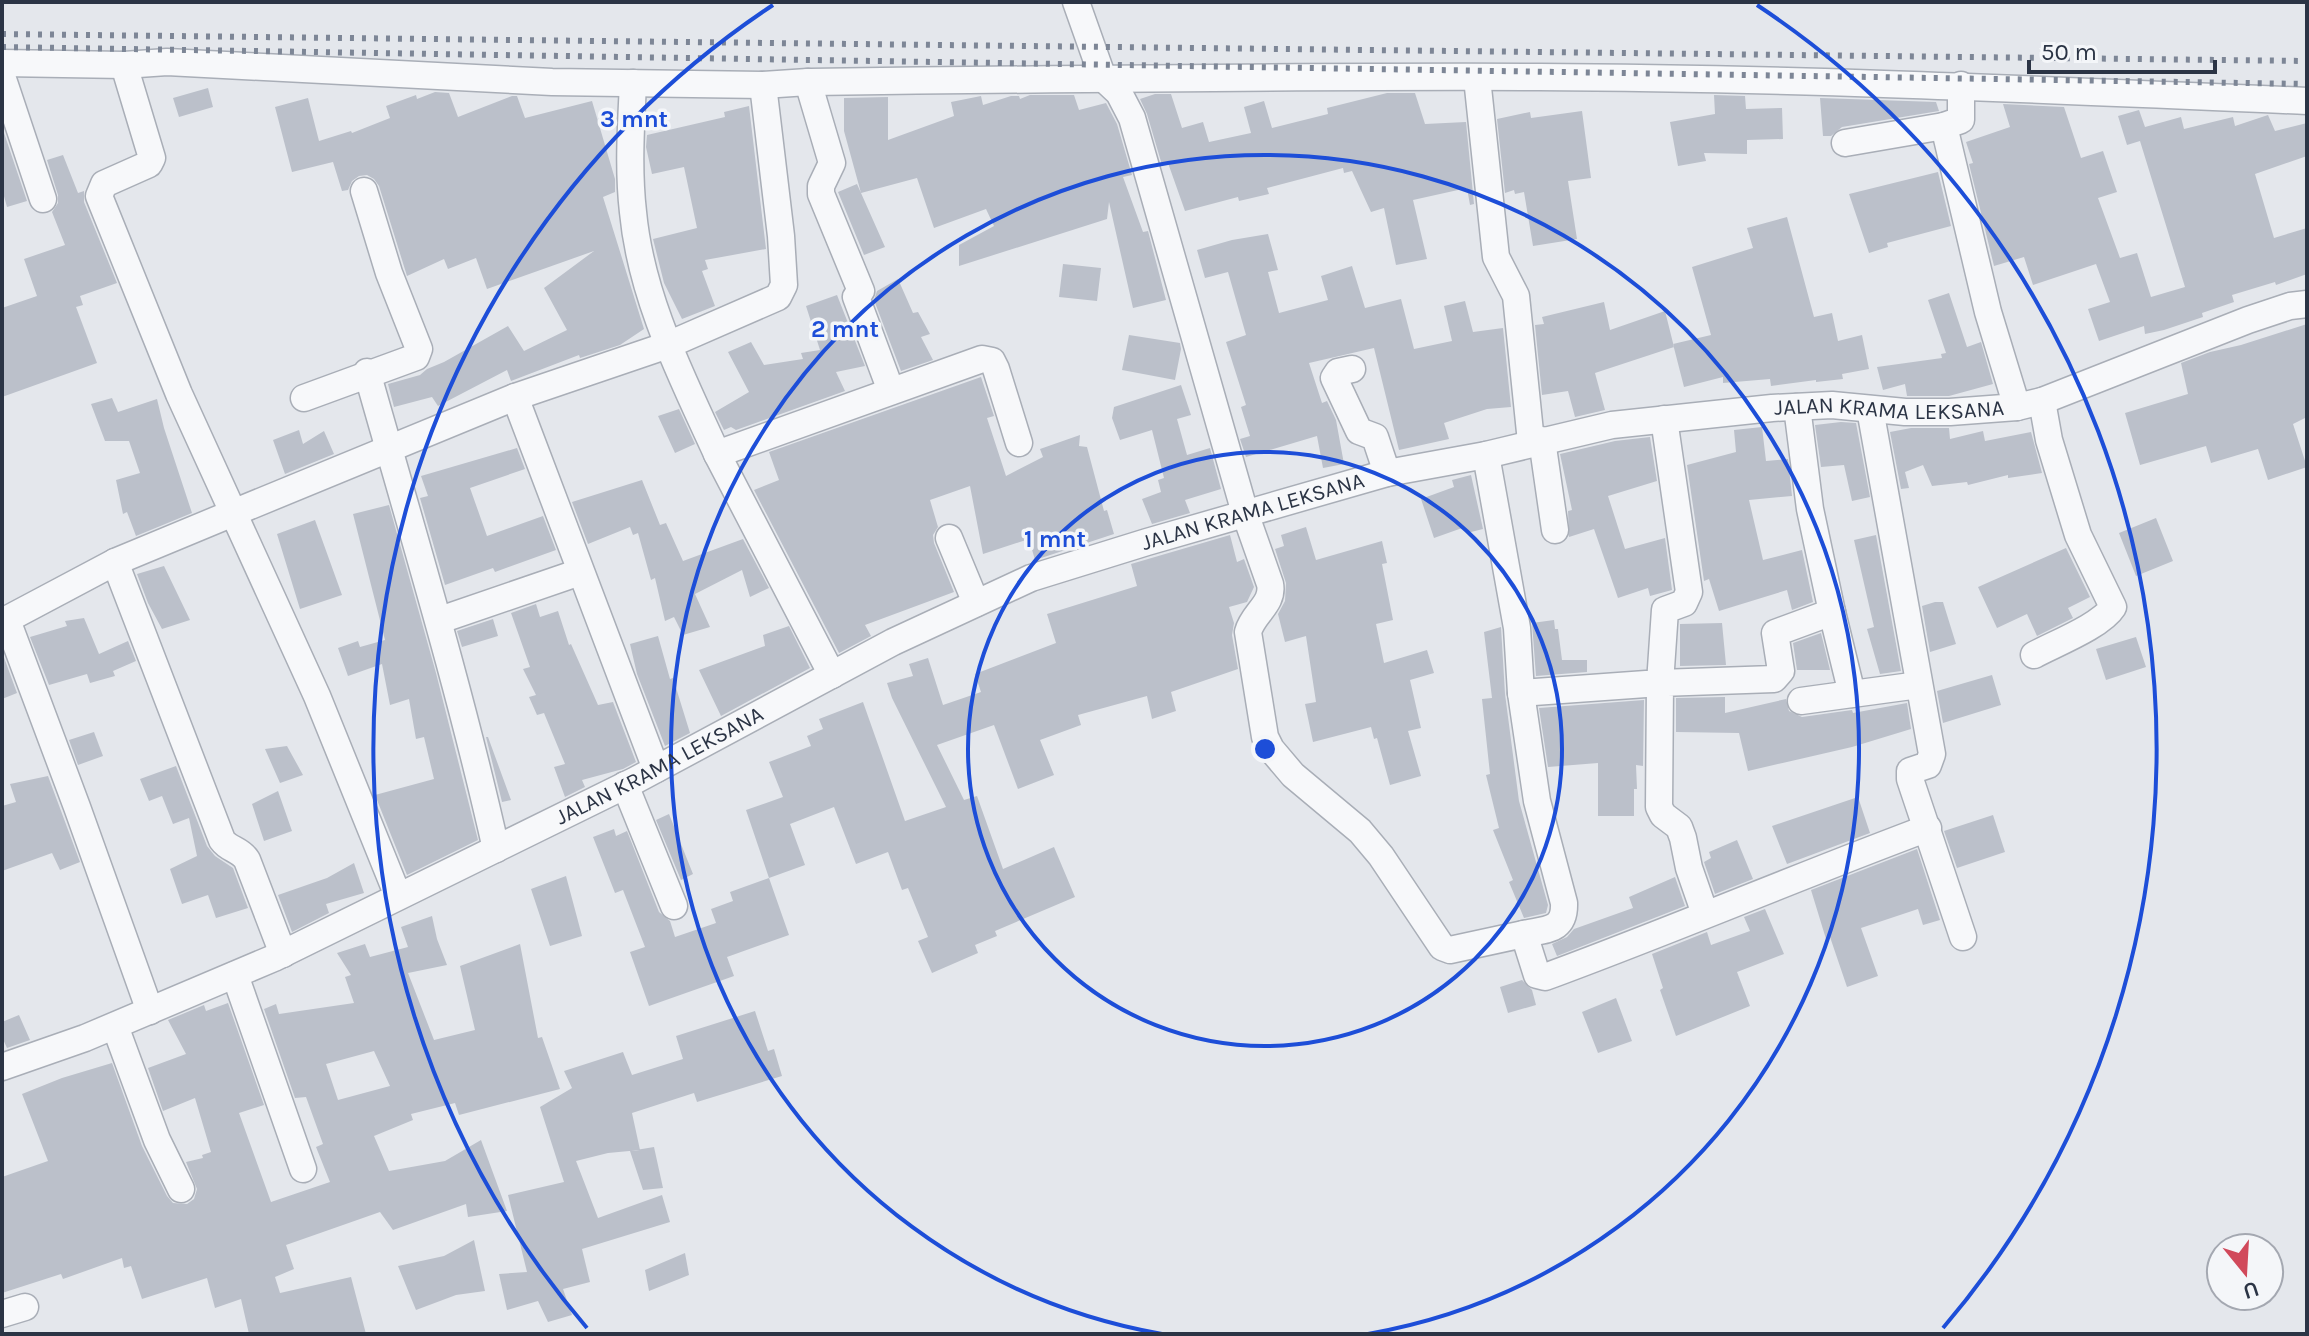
<svg xmlns="http://www.w3.org/2000/svg" width="2309" height="1336" viewBox="0 0 2309 1336" font-family="Karla,sans-serif">
<style>
.building{fill:#bbc0ca;fill-rule:evenodd}
.lines{fill:none;stroke-linecap:round;stroke-linejoin:round}
.minor-casing{stroke:#a9aeb7;stroke-width:29}
.minor{stroke:#f7f8fa;stroke-width:26}
.rail{stroke:#7d8696;stroke-width:6;stroke-dasharray:4 8;stroke-linecap:butt}
.ring{fill:none;stroke:#1d4ed8;stroke-width:4}
.labels{text-anchor:middle;dominant-baseline:central;stroke-width:7;stroke-linejoin:round;paint-order:stroke}
.street-label{font-size:22px;fill:#2b3445;stroke:#f4f6f9}
.centre{fill:#1d4ed8;stroke:#f4f6f9;stroke-width:4}
.ring-label{font-size:24px;text-anchor:middle;font-weight:bold;fill:#1d4ed8;stroke:#f4f6f9;stroke-width:7;stroke-linejoin:round;paint-order:stroke}
</style>
<rect width="100%" height="100%" fill="#e4e7ec"/>
<path class="building" d="M208 88 213 107 179 117 173 98Z
M435 92 449 93 458 117 512 96H517L525 118 592 101 615 179V192L603 197 644 329 620 345 580 358 579 355 511 381 507 370 438 406 432 397 394 407 388 384 420 375 427 369 444 362 508 326 524 351 567 330 544 288 594 251 487 289 476 258 448 269 444 259 407 276 379 186 374 179 367 175 359 176 352 181 348 190 342 191 333 162 292 172 275 107 308 98 319 141 351 131 352 133 390 118 386 106 416 95 417 99Z
M1387 93H1415L1425 124 1466 122 1474 204 1470 205 1467 188 1413 200 1427 259 1396 265 1384 208 1371 212 1352 171 1344 173 1343 168 1267 188 1269 194 1239 201 1238 197 1185 211 1168 163 1162 165 1147 114 1140 99 1155 94H1171L1182 128 1203 122 1209 142 1251 133 1244 107 1264 101 1272 128 1328 114 1327 108Z
M1030 95H1074L1079 110 1106 103 1117 124 1132 175 1123 177 1143 232 1148 231 1166 300 1133 308 1109 202 1107 219 959 266V245L994 226 986 209 934 228 917 178 861 193 844 131V98L888 97V140L954 116 951 102 981 96 983 105 1011 96H1019L1020 99Z
M1714 95 1745 96 1746 109 1782 108 1783 139 1747 140V154L1704 153 1706 161 1678 166 1670 122 1715 114Z
M1820 98 1936 102 1939 111 1842 127 1831 136H1823Z
M2003 104 2064 107 2081 158 2103 151 2117 192 2098 198 2120 258 2137 253 2151 297 2185 287 2140 141 2127 145 2118 116 2139 110 2145 127 2181 117 2184 129 2233 117 2235 126 2268 115 2275 131 2307 123V156L2255 174 2274 238 2307 228V274L2276 285 2275 282 2232 295 2234 302 2202 313 2203 317 2164 330 2145 334 2144 326 2099 341 2088 309 2110 302 2096 264 2033 285 2024 257 1994 266 1969 164 1973 163 1966 142 2010 127Z
M749 106 766 249 705 260 708 269 702 271 715 306 682 319 664 283 653 239 697 228 684 167 652 174 646 147 647 135 725 117 724 112Z
M1582 111 1591 178 1568 181 1577 239 1533 246 1524 192 1515 194 1514 190 1505 193 1497 119 1530 112 1531 118Z
M2 127 27 201 7 207 2 189Z
M63 155 78 193 84 191V202L117 283 80 296 83 305 76 307 97 363 2 397V308L37 296 24 259 65 245 52 212 58 203V195L47 160Z
M1938 172 1951 226 1887 243 1888 247 1869 253 1849 194Z
M857 184 885 247 864 255 838 192Z
M1787 217 1814 317 1832 313 1838 341 1862 335 1869 369 1842 374 1843 379 1816 382V380L1771 386 1770 379 1723 383V377L1684 387 1673 344 1711 335 1692 267 1753 248 1747 228Z
M1268 234 1278 270 1268 272 1279 313 1328 300 1321 276 1352 266 1365 308 1401 299 1414 349 1452 341 1444 306 1465 301 1473 332 1503 328 1511 407 1487 409 1444 423 1449 439 1399 450 1374 348 1309 363 1322 403 1327 401 1336 420 1344 464 1323 468 1317 436 1246 457 1240 439 1250 436 1241 407 1246 405 1226 342 1246 335 1228 272 1205 278 1197 250 1232 240Z
M1063 264 1101 268 1097 301 1059 297Z
M898 279 913 313 918 312 930 334 921 337 933 360 901 371 874 300 877 291Z
M1949 293 1967 347 1981 342 1993 384 1949 396H1907L1905 384 1883 390 1877 367 1942 358 1941 354 1946 353 1928 300Z
M837 295 865 366 836 372 845 391 736 430 731 427 724 430 715 412 749 392 728 352 751 342 764 365 803 359 801 353 820 350 806 306Z
M1604 302 1610 330 1665 311 1674 347 1595 373 1605 410 1575 417 1568 391 1542 395 1535 325 1544 324 1542 317Z
M2307 324V417L2293 424 2307 467 2268 480 2258 449 2211 463 2206 446 2140 465 2125 413 2188 394 2181 363 2210 352 2241 345Z
M1129 335 1180 343 1181 349 1175 380 1122 370Z
M981 377 994 416 987 418 1006 476 1043 457 1040 449 1080 435 1079 446 1087 447 1104 511 1107 510 1114 534 1035 560 1029 539 983 554 970 486 930 500 938 527 933 535 934 543 954 592 865 625 871 636 839 653 754 490 779 480 769 452Z
M1181 385 1191 415 1177 419 1187 455 1210 448 1221 489 1185 500 1190 513 1152 524 1142 499 1161 492 1158 480 1164 478 1152 430 1120 440 1112 418 1114 407Z
M112 398 118 412 157 399 164 428 192 513 136 536 127 512 123 514 116 480 140 473 129 441H105L91 404Z
M679 409 695 444 675 453 658 416Z
M1841 422 1856 423 1870 497 1852 501 1844 465 1821 467 1815 425Z
M1762 427 1766 461 1788 459 1792 496 1749 500 1763 560 1802 550 1813 602 1792 610 1787 590 1719 611 1709 579 1704 581 1687 465 1736 452 1734 430Z
M1911 428H1949L1950 439 1983 431 1985 441 2031 432 2042 473 2008 478V475L1968 485 1967 482 1932 486 1923 465 1905 472 1909 488 1901 489 1890 432Z
M299 430 303 444 324 431 334 454 285 474 273 440Z
M1650 437 1657 481 1608 496 1625 549 1665 538 1672 590 1650 596 1648 588 1618 598 1594 529 1569 537 1568 511 1572 510 1560 454 1615 441Z
M517 448 525 469 470 488 487 536 543 516 556 550 495 572 493 568 445 585 420 498 428 496 421 476Z
M1471 475 1483 529 1467 533 1465 527 1434 538 1421 499 1454 487 1452 480Z
M642 480 660 525 666 523 683 561 743 539 769 588 750 597 742 570 695 594 710 627 683 635 674 617 665 621 655 578 651 580 638 533 633 535 630 527 588 544 572 502Z
M389 505 436 673 478 840 407 875 375 795 434 779 424 737 416 739 409 699 390 705 382 664 348 676 338 648 358 641 360 647 385 640 353 514Z
M2156 518 2173 561 2136 576 2119 533Z
M315 520 342 595 300 609 277 534Z
M1306 527 1316 560 1382 541 1387 563 1382 564 1393 620 1376 624 1384 663 1427 650 1434 673 1410 680 1421 728 1408 731 1421 776 1390 785 1377 738 1374 739 1371 727 1313 742 1305 704 1316 702 1306 636 1285 642 1278 614 1285 601 1286 583 1275 549 1284 546 1281 535Z
M1230 535 1237 562 1244 559 1254 587 1247 602 1229 607 1234 623 1232 635 1238 669 1171 692 1176 711 1152 719 1147 696 1078 715 1081 725 1040 740 1054 775 1018 789 994 725 937 745 964 800 977 796 1003 869 1054 847 1075 897 995 931 997 936 975 945 978 953 932 973 918 941 928 937 908 888 902 890 888 852 856 864 834 807 790 824 805 865 769 878 746 810 783 797 769 762 811 746 807 736 823 729 819 719 863 702 905 821 946 807 892 698 887 683 913 676 909 664 928 658 943 705 981 692 975 674 1056 643 1047 614 1137 586 1131 564Z
M1876 535 1901 671 1880 674 1867 629 1874 627 1854 540Z
M2066 548 2090 597 2068 608 2073 618 2037 636 2027 614 1997 628 1978 587Z
M164 566 190 620 162 629 148 603 137 574Z
M1935 602H1943L1956 644 1930 652 1922 606Z
M536 604 540 617 558 611 569 645 571 644 598 705 613 702 636 762 623 769 582 780 585 787 565 797 554 767 565 764 544 713 537 715 529 697 536 695 523 669 530 667 511 613Z
M84 618 99 654 128 641 136 661 113 671 115 676 90 683 87 674 49 685 30 637 67 626 65 621Z
M493 619 498 636 462 647 457 631Z
M1554 620 1555 629H1558L1562 660H1587V672L1536 676 1532 623Z
M1722 623 1726 665 1680 666V624Z
M789 626 810 668 721 716 699 670 765 646 763 635Z
M1501 627 1505 694 1519 801 1548 905 1546 913 1524 918 1509 882 1513 880 1493 830 1499 828 1486 775 1490 774 1482 699 1492 698 1484 632Z
M1821 633 1830 670H1797L1793 643Z
M658 636 670 679 673 678 690 733 665 746 637 674 630 644Z
M2136 637 2146 667 2106 680 2096 649Z
M2 652 17 693 2 699Z
M1992 675 2001 705 1943 723 1937 691Z
M1725 697V713L1786 699 1789 711 1802 717 1852 710 1853 713 1907 703 1911 729 1852 747 1748 771 1739 733 1676 732V698Z
M1644 700 1643 766 1636 765 1637 789H1634V816H1598V763L1548 767 1539 708Z
M94 732 103 756 78 765 69 740Z
M486 737H488L511 800 502 802Z
M287 746 303 775 280 783 265 749Z
M176 766 207 846 215 856 233 868 248 908 216 918 208 895 182 904 170 869 197 856 189 818 173 824 162 796 149 801 140 779Z
M48 776 80 862 60 870 52 853 2 871V806L16 802 10 784Z
M278 791 292 831 264 841 252 804Z
M1858 797 1870 833 1787 864 1772 826Z
M669 814 693 874 681 880 656 820Z
M1993 815 2005 852 1957 868 1944 831Z
M614 829 616 836 627 831 659 912 670 921 675 937 716 923 711 909 733 901 730 892 769 878 789 935 727 957 734 976 649 1006 630 952 645 947 623 890 615 893 593 837Z
M1737 840 1753 879 1715 894 1704 862 1711 858 1709 852Z
M1917 849 1940 920 1923 925 1918 909 1861 928 1878 976 1847 987 1830 937 1826 939 1811 890Z
M354 863 364 893 326 904 329 913 292 932 278 895 327 878Z
M566 876 582 936 550 946 531 889Z
M1675 877 1685 906 1557 956 1552 944 1567 937 1574 929 1633 908 1629 897Z
M1765 909 1784 954 1737 972 1750 1006 1676 1036 1660 990 1663 988 1652 954 1707 932 1711 945 1750 931 1744 917Z
M432 916 437 939 447 965 408 973 434 1040 475 1030 460 966 520 944 538 1038 542 1037 560 1089 459 1115 455 1103 411 1114 413 1120 374 1136 389 1171 445 1161 481 1140 507 1211 468 1217 466 1204 393 1230 380 1212 286 1245 294 1269 275 1277 280 1293 351 1277 366 1334H249L241 1299 215 1308 207 1278 142 1299 131 1266 124 1268 122 1258 63 1279 61 1274 2 1293V1177L48 1161 22 1094 62 1078 112 1063 142 1146 167 1196 173 1203 187 1204 194 1199 197 1189 186 1162 203 1158 202 1155 211 1152 195 1098 163 1111 148 1068 186 1054 168 1020 204 1005 206 1011 228 1003 264 1105 239 1113 271 1202 330 1182 316 1147 323 1144 306 1097 295 1098 264 1009 276 1004 279 1014 354 1003 345 977 351 975 337 953 365 944 370 957 408 947 401 927ZM374 1051 390 1086 338 1100 326 1064Z
M1522 980 1532 990 1536 1005 1508 1013 1500 987Z
M1616 998 1632 1041 1598 1053 1582 1012Z
M755 1011 768 1051 774 1049 782 1076 697 1102 694 1093 632 1113 640 1150 608 1153 576 1161 598 1218 662 1195 670 1222 582 1249 590 1282 563 1289 572 1315 548 1322 538 1301 507 1310 499 1274 527 1272 508 1195 564 1182 540 1107 572 1088 564 1071 623 1052 632 1075 683 1059 676 1036Z
M19 1015 30 1040 7 1048 2 1037V1022Z
M654 1147 663 1188 643 1190 630 1151Z
M474 1240 485 1291 456 1295 416 1310 398 1266 444 1256Z
M685 1253 689 1275 649 1291 645 1270Z"/>
<g class="lines">
<defs>
<g id="minor">
<path d="M1076 2 1103 78 1119 93 1132 118 1245 513 1270 584C1274 604 1253 613 1248 632L1265 737 1271 749 1293 775 1360 831 1381 856 1442 947 1450 950 1524 934 1537 975 1545 977C1673 930 1799 876 1928 828"/>
<path d="M2 63 124 65 167 62 552 82 763 85 808 82C1052 79 1295 76 1539 77 1795 78 2051 90 2307 101"/>
<path d="M124 65 152 158 149 164 104 184 99 196 179 394 317 696 398 896"/>
<path d="M2 76 43 199"/>
<path d="M1477 78 1496 257 1516 296 1531 442"/>
<path d="M808 82 832 163 821 186V194L861 291 856 297 891 391"/>
<path d="M633 83C631 126 628 169 633 212 641 298 682 377 717 454"/>
<path d="M1961 85V120L1944 126 1988 312 2017 407"/>
<path d="M1845 143 1944 126"/>
<path d="M1352 369 1338 372 1334 378 1359 431 1375 437 1387 473"/>
<path d="M367 372C412 531 460 688 496 849"/>
<path d="M515 397 656 769"/>
<path d="M304 398 416 357 419 349 389 273 364 191"/>
<path d="M1870 409 1932 754 1928 765 1910 771V779L1963 937"/>
<path d="M1542 440 1555 530"/>
<path d="M1486 455 1517 628 1521 693 1537 801 1564 903C1565 931 1547 929 1524 934"/>
<path d="M949 538 976 603"/>
<path d="M115 562 222 840C229 850 240 849 247 860L283 954"/>
<path d="M1832 612 1852 694 1919 685"/>
<path d="M7 620 77 807 150 1011"/>
<path d="M440 620 580 572"/>
<path d="M2 622 115 562 233 513 515 397 668 345 778 297 784 285 781 236 763 85"/>
<path d="M2034 655C2054 644 2101 626 2113 607L2078 535 2049 440 2042 401"/>
<path d="M832 675 717 454 982 359 992 361 996 369 1019 443"/>
<path d="M1521 693 1660 683 1665 610 1684 603 1689 592 1664 419"/>
<path d="M1801 701 1852 694"/>
<path d="M625 785 674 906"/>
<path d="M1705 914 1689 868 1683 838 1679 827 1663 815 1659 807 1660 683 1774 679 1781 671 1775 633 1832 612 1810 509 1797 407"/>
<path d="M235 975 303 1169"/>
<path d="M115 1026 157 1140 181 1189"/>
<path id="s1" d="M2 1067 85 1038 274 958 634 781 893 642 1031 578 1147 542 1387 473 1486 455 1612 425 1772 408 1832 405 1905 412H1950L2017 407 2042 401 2248 320 2290 306 2307 304"/>
<path d="M2 1314 25 1307"/>
</g>
</defs>
<use href="#minor" class="minor-casing"/>
<use href="#minor" class="minor"/>
<path class="rail" d="M2 34 2307 61
M2 47 2307 84"/>
</g>
<g class="ring">
<circle cx="1265" cy="749" r="297"/>
<path d="M1162 1334A594 594 0 1 1 1368 1334"/>
<path d="M587 1328A892 892 0 0 1 773 5M1757 5A892 892 0 0 1 1943 1328"/>
</g>
<g class="labels">
<g class="street-label">
<text stroke="none"><textPath href="#s1" startOffset="2020">JALAN KRAMA LEKSANA</textPath></text>
<text stroke="none"><textPath href="#s1" startOffset="1372">JALAN KRAMA LEKSANA</textPath></text>
<text stroke="none"><textPath href="#s1" startOffset="724">JALAN KRAMA LEKSANA</textPath></text>
</g>
</g>
<circle cx="1265" cy="749" r="12" class="centre"/>
<g class="ring-label">
<text x="634" y="127">3 mnt</text>
<text x="845" y="337">2 mnt</text>
<text x="1055" y="547">1 mnt</text>
</g>
<rect width="2309" height="1336" fill="none" stroke="#2b3445" stroke-width="8"/>
<g transform="translate(2245 1272) rotate(162)"><circle r="38" fill="#f4f6f9" stroke="#a4a8b1" stroke-width="2"/>
<path d="M0-6L14 30L0 20L-14 30Z" fill="#d1495b"/>
<text y="-12" font-size="22" font-weight="bold" text-anchor="middle" fill="#2b3445">U</text>
</g>
<path d="M2029 60v12h186v-12" fill="none" stroke="#2b3445" stroke-width="4"/>
<text x="2041" y="60" font-size="24" fill="#2b3445" stroke="#f4f6f9" stroke-width="6" paint-order="stroke">50 m</text>
</svg>
